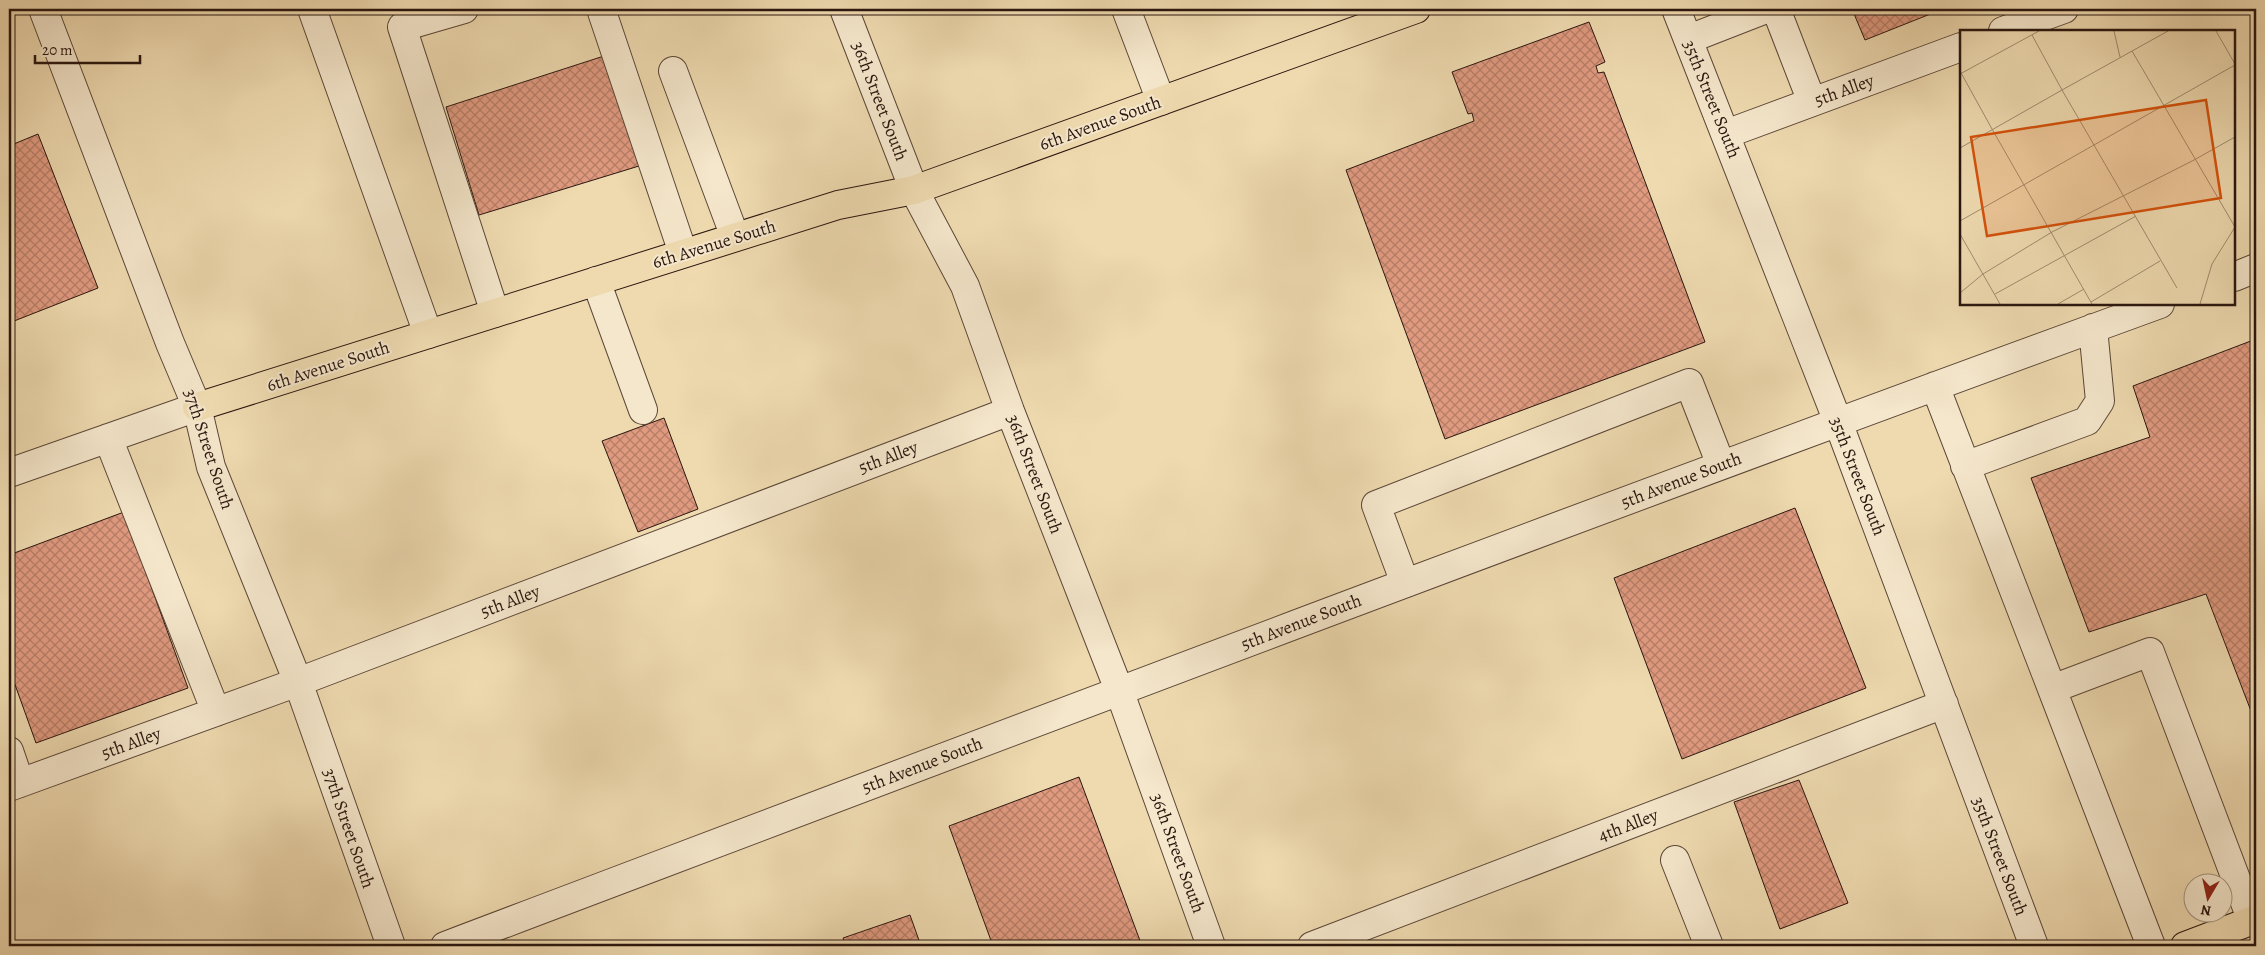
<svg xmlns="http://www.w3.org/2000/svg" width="2265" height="955" viewBox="0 0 2265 955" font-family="Alegreya,serif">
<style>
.building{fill:url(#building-cross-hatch);stroke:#2a160f}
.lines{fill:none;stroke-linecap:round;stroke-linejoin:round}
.minor-casing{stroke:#5b4737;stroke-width:30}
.major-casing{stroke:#2a160f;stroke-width:30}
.minor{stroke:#f5e7cc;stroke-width:28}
.major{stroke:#efdab0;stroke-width:28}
.labels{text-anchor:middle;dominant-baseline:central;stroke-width:4;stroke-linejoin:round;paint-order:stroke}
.street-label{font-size:18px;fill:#2a160f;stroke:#f5e7cc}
.inset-road{fill:none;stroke:#a08c70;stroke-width:1}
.view{fill:#d5520c;fill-opacity:0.15;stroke:#d5520c;stroke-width:2.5}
.inset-edge{fill:none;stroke:#2a160f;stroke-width:2.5}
</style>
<defs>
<pattern id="building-cross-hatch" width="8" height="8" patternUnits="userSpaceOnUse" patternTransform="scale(1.25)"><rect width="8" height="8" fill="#e09a80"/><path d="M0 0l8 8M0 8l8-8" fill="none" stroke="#b67d67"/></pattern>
</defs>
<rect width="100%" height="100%" fill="#efdab0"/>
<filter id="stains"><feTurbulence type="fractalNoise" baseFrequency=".004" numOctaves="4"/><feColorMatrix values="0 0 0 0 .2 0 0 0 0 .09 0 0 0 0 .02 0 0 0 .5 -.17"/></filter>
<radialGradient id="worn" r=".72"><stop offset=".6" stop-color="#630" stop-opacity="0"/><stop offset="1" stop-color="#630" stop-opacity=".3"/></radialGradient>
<path class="building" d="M1852 9H1943L1865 40Z
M1589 22 1605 62 1596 66 1598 73 1604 72 1705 342 1445 439 1346 170 1474 121 1472 113 1468 114 1452 72Z
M604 56 639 166 479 215 446 107Z
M38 134 98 288 9 323V146Z
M2256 339V724L2206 594 2089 632 2031 478 2150 437 2133 386Z
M664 418 698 509 638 532 602 441Z
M1795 508 1866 688 1682 759 1614 578Z
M124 512 188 688 36 743 9 668V555Z
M1079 777 1142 946H993L949 826Z
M1799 780 1848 903 1780 929 1734 802Z
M910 915 921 946H846L843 938Z"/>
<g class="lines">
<defs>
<path id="minor" d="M43 9 170 343 197 407 211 467 298 682 391 946
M312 9 428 334
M464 9 402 27 495 313
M601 9 683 253
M844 9 914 190 965 286 1010 411 1119 690 1211 946
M1126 9 1161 101
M1676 9 1838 422 2034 946
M1776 9 1812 102
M2003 31 2064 9
M1689 39 1766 9
M673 71 735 237
M1726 134 1961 47
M2234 277 2256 268
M596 281 643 410
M1935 386 2052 689 2150 652 2252 921
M108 438 216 712
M1965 466 2087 421 2100 401 2093 328
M9 473 197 407
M1405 583 1376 505 1689 383 1721 465
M2052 689 2151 946
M9 751 20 783
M9 787 298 682 1010 411
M1675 860 1709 946
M445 946C1016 730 1586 513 2160 304
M1312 946 1944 704"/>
<path id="major" d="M197 407 838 205 914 190 1416 9
M2185 946 2256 919"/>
</defs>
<use href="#minor" class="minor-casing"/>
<use href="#major" class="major-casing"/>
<use href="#minor" class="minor"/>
<use href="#major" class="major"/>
</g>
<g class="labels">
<g class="street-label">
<text transform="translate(1844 90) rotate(-20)">5th Alley</text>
<text transform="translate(1712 99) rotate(68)">35th Street South</text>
<text transform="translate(880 101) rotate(69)">36th Street South</text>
<text transform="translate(1100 123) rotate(-20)">6th Avenue South</text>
<text transform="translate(714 244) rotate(-17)">6th Avenue South</text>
<text transform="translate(328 366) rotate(-18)">6th Avenue South</text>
<text transform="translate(209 449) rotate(72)">37th Street South</text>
<text transform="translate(888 457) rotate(-21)">5th Alley</text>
<text transform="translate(1035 474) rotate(69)">36th Street South</text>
<text transform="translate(1858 476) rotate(69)">35th Street South</text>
<text transform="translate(1681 480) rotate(-21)">5th Avenue South</text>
<text transform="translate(510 601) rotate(-21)">5th Alley</text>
<text transform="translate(1301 622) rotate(-21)">5th Avenue South</text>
<text transform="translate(131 743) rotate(-20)">5th Alley</text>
<text transform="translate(922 765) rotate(-21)">5th Avenue South</text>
<text transform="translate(1628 825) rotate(-21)">4th Alley</text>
<text transform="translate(349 828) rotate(71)">37th Street South</text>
<text transform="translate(1178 853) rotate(70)">36th Street South</text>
<text transform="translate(2000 856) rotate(69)">35th Street South</text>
</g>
</g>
<g transform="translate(1960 30)">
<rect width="275" height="275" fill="#efdab0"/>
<path class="inset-road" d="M154 1 160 27M208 1 102 60 217 258M256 1 275 34M172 21 275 197M0 41 32 99M0 44 79 1M32 99 132 274M0 118 102 60 72 5M234 130 275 107M0 191 275 35M0 204 40 274M0 263 23 244 92 202 234 130M35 264 176 186M131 272 200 231M98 274 124 259M240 274 252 234 275 197"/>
<path class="view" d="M246 70 261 168 27 206 11 107Z"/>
<rect width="275" height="275" class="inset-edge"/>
</g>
<rect width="2265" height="955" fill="none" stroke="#efdab0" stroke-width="30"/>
<rect x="10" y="10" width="2245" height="935" fill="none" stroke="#2a160f" stroke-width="2.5"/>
<rect x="15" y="15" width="2235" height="925" fill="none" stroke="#2a160f"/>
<g transform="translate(2208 898) rotate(189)"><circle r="24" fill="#f5e7cc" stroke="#a49380"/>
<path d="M0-4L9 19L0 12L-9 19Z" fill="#8f2418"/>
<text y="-8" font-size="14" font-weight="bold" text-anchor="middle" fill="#2a160f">N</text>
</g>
<path d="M35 55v8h105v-8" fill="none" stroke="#2a160f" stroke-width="2.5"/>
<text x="42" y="55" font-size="15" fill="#2a160f" stroke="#f5e7cc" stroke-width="4" paint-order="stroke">20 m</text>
<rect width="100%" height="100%" filter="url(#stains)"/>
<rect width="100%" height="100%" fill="url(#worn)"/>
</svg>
